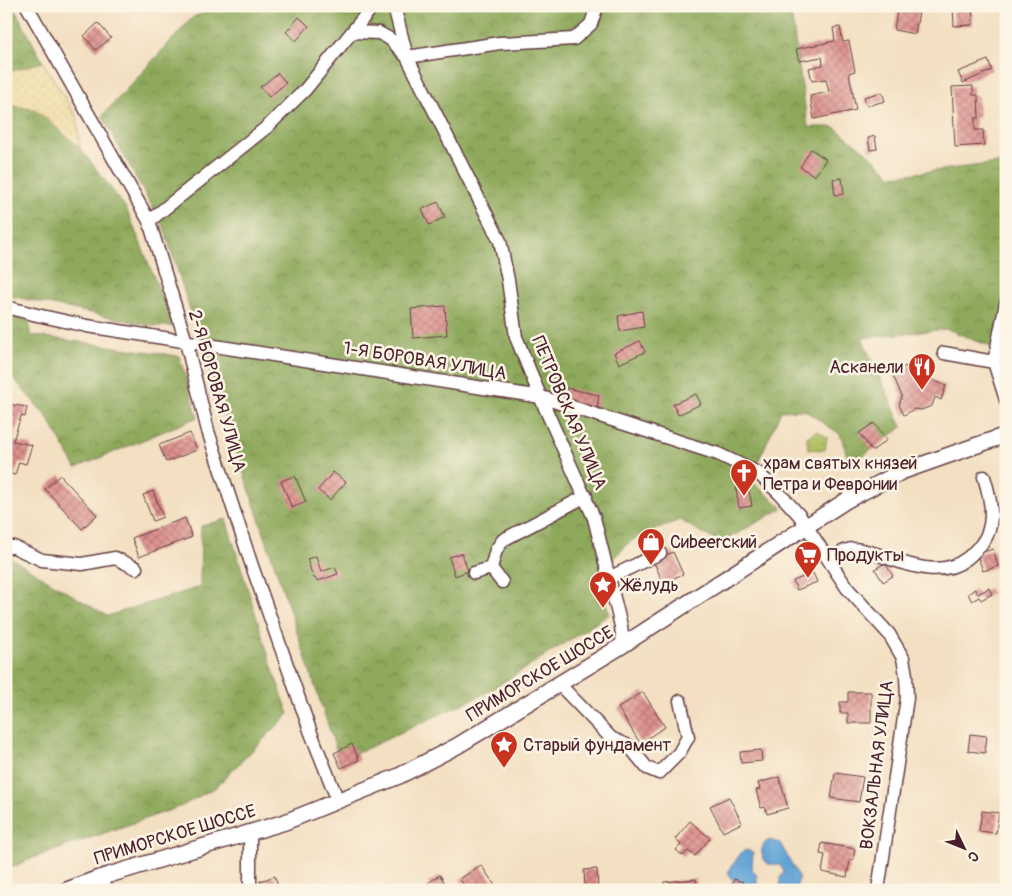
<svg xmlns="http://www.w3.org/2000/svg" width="1012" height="896" viewBox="0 0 1012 896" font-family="Pangolin,sans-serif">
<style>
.forest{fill:url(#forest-crowns);stroke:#6c6443}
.sand{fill:url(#sand-dots);stroke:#9c7c64}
.park{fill:url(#park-dots);stroke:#7e7148}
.water{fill:#61a3d5;stroke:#566180}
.building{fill:url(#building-cross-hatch)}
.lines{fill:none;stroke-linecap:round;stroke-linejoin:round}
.minor-casing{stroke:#633c42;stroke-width:15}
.major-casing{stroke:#633c42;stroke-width:18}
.minor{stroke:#fff;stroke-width:12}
.major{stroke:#fff;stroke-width:15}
.labels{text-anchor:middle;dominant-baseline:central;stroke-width:5;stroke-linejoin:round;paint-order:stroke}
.street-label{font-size:18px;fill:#4a1f2b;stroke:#fcf5e5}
.poi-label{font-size:18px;fill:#4a1f2b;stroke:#fcf5e5;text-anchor:start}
</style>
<defs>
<pattern id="forest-crowns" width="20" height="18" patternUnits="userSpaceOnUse" patternTransform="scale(1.25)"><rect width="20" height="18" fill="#8ea95b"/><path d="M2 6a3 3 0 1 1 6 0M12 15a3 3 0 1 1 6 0" fill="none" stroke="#76894b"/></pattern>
<pattern id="sand-dots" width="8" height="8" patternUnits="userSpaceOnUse" patternTransform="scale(1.25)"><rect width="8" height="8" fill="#eeda9e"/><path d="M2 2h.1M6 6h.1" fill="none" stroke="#cebb88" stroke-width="1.8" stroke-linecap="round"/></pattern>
<pattern id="park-dots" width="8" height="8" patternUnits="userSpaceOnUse" patternTransform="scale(1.25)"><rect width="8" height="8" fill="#b3c366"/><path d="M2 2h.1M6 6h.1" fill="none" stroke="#9ba759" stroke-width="1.8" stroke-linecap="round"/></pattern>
<pattern id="building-cross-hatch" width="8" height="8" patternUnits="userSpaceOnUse" patternTransform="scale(1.25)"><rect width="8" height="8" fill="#dd8f8d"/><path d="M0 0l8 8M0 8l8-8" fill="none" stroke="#b57473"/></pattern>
</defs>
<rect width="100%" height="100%" fill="#fcf5e5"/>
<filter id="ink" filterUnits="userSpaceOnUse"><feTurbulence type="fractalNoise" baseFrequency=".02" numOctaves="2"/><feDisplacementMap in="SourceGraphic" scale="10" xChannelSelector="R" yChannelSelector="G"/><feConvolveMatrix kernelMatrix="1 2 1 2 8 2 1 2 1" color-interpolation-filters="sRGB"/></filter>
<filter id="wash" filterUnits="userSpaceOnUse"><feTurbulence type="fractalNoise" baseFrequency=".0096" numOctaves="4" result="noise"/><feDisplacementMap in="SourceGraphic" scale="20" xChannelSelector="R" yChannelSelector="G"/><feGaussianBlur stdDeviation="1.12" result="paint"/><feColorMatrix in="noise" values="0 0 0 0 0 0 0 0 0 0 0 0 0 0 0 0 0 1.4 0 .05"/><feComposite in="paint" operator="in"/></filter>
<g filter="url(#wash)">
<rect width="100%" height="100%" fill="#f3dfc1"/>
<path class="forest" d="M6 6H13L43 62 6 73Z
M224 6H790L808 127H834L870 155 892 176 1006 162V357L1004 352 947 329 862 338 902 427 850 465 840 434 804 410 781 411 750 480 783 508 720 543 680 520 642 534 627 544 596 579 610 614 488 692 340 761 206 360 164 228 102 116 193 17Z
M10 105 35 109 80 148 126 208 174 326H152L6 295V169Z
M6 314 29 321 30 335 179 356 198 417 76 468 47 417 6 370Z
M226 519 273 670 289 714 216 787 182 806 30 859 6 870V558L9 557 107 616 200 587 201 526Z"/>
<path class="sand" d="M43 62 77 118 80 148 35 109 10 105 6 169V73Z"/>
<path class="park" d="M817 431 827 437 825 450 808 449 807 437Z"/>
<path class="water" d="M769 840 780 843 799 877 796 890H780V878L784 872 780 865 768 864C760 856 759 846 769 840Z
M747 850 753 853 752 869 757 876V890H741L743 882 730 878C727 869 730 868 735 862 739 856 739 852 747 850Z"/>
<g id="blocks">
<path class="building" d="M898 6H920L915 34 894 30Z
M953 6H972L973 25 954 26Z
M299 17 309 26 296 41 286 32Z
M98 23 111 38 96 50 84 36Z
M840 27 843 42 849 41 855 71 849 73 856 110 814 119 810 96 829 92 826 79 812 81 809 68 823 65 822 57 799 61 796 49 835 41 833 28Z
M988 60 992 70 963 83 958 72Z
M278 73 286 83 269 97 260 87Z
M973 86V95H978L979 118H975V130H983L984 145 955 147 952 87Z
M882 92 885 101 867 106 864 97Z
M875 136 877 149 870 150 868 138Z
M811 149 826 159 815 176 800 167Z
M842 178 844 194 835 195 833 179Z
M438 202 445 217 429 225 422 209Z
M445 306 447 335 413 338 411 309Z
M642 311 644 327 620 331 618 316Z
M640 341 645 352 619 364 614 353Z
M913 364 918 373 946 386 941 400 935 397 932 406 921 410 914 409 904 415 899 405 902 396 891 371Z
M566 388 599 395 597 409 563 402Z
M696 394 701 404 678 415 673 404Z
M6 404 27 407 25 417 21 416 13 441 32 445 26 464 19 462 15 475 7 473 8 469H6Z
M874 423 887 440 872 451 859 433Z
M190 433 197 450 166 462 159 445Z
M333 472 346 482 330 500 318 490Z
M60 475 97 515 82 529 45 489Z
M295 476 306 502 292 508 281 481Z
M748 486 752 506 739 508 736 488Z
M153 491 163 517 153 521 143 495Z
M185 518 192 537 139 557 132 538Z
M993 549 998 566 983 571 977 554Z
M673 552 683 574 663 583 653 560Z
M462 553 468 571 455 576 449 557Z
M316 556 321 572 335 567 338 574 318 581 313 577 307 559Z
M885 563 893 576 883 582 875 569Z
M813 573 817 582 797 590 793 581Z
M989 588 992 594 981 600 979 597 972 601 968 594 975 589 978 594Z
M643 692 665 727 640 743 618 708Z
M848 692H871V723H848V713H840V702H848Z
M970 734 987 736 985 753 968 751Z
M352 744 359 760 341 768 334 753Z
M761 750 762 761 741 763 740 752Z
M835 773 863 777 859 802 831 798Z
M779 777 788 808 767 814 765 807 761 808 756 790 760 789 758 783Z
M729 797 742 823 723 832 710 806Z
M982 811 999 813 996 833 979 831Z
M690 821 710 838 695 856 688 851 683 856 676 850 681 845 675 839Z
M822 843 855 849 853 860H850L847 877 822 872 825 855 820 854Z
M481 865 498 890H467L460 879Z
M597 869 598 890H585L584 870Z
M440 875 449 890H433L428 883Z
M275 876 279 890H262L260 881Z
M696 879 697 890H664V882Z
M734 879 743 882 740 890 731 888Z"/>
</g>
</g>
<g filter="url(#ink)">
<use href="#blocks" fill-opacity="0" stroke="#633c42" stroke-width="1"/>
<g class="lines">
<defs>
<path id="minor" d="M27 6 149 221 186 342 208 431 252 566 311 733 338 801
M394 6 407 57 500 241 508 280 516 337 542 401 594 518 621 626 623 645
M353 32 379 33 390 39 407 57 500 43 574 39 591 24 597 6
M149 221 267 127 305 90 373 6
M1006 303 994 362 1006 400
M6 307 37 315 87 326 541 397 718 454 758 473 779 493 799 515 847 588 889 634 903 658 906 675 907 698 878 890
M944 353 994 362
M6 547H14L42 560 82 564 115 558 136 568
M829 559C835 556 845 549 853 549 863 549 873 553 882 556 908 565 942 578 966 559 971 556 975 550 980 546 997 527 991 499 984 477
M474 573 491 568
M609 578 660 553
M502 582 491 568 496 550 503 540 586 496
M558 683 611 738 629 746 647 768 659 773 679 753 688 737 680 701
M99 878 108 890
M250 890V831"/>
<path id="major" d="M67 890 99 878 285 822 399 776 457 746 623 645 847 500 901 472 1006 435"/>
</defs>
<use href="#minor" class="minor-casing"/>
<use href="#major" class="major-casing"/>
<use href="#minor" class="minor"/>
<use href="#major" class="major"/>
</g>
</g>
<defs>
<symbol id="restaurant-pin" viewBox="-11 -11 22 30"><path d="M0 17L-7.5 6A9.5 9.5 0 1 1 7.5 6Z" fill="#c8321e" stroke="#fcf5e5"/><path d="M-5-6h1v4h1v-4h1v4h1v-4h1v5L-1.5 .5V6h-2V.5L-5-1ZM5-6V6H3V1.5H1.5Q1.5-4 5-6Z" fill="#fff"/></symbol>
<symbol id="church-pin" viewBox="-11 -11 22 30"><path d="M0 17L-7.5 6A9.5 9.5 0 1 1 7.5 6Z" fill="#c8321e" stroke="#fcf5e5"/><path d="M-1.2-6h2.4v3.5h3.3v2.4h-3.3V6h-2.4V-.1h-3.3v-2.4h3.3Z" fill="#fff"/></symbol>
<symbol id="shop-pin" viewBox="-11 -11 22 30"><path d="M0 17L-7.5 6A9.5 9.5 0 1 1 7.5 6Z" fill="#c8321e" stroke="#fcf5e5"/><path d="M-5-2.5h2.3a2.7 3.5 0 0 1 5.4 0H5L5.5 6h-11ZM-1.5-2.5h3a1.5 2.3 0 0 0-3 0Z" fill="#fff"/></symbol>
<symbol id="supermarket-pin" viewBox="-11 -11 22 30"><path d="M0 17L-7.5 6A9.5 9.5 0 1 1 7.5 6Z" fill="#c8321e" stroke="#fcf5e5"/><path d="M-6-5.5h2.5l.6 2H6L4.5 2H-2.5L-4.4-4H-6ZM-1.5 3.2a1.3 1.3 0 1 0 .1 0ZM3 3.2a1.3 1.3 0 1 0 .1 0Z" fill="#fff"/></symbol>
<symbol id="sight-pin" viewBox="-11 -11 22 30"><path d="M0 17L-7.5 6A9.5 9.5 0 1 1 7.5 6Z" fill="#c8321e" stroke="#fcf5e5"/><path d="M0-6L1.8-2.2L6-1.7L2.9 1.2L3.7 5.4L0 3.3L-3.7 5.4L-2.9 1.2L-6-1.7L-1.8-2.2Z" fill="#fff"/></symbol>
</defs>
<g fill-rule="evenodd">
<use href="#restaurant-pin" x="906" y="351" width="32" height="43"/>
<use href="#church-pin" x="728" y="457" width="32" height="43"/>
<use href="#shop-pin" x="635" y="526" width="32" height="43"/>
<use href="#supermarket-pin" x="792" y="539" width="32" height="43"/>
<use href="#sight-pin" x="587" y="569" width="32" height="43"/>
<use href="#sight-pin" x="488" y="729" width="32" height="43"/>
</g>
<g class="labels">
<g class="street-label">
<text transform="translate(425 361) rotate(9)">1-Я БОРОВАЯ УЛИЦА</text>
<text transform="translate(217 391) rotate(74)">2-Я БОРОВАЯ УЛИЦА</text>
<text transform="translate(569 413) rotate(67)">ПЕТРОВСКАЯ УЛИЦА</text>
<text transform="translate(540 674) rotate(-31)">ПРИМОРСКОЕ ШОССЕ</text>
<text transform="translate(877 765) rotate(-83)">ВОКЗАЛЬНАЯ УЛИЦА</text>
<text transform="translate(175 835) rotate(-17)">ПРИМОРСКОЕ ШОССЕ</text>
</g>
<g class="poi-label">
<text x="903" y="367" text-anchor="end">Асканели</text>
<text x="763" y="463">храм святых князей<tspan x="763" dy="21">Петра и Февронии</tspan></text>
<text x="670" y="542">Сиbeerский</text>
<text x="827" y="555">Продукты</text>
<text x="622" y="585">Жёлудь</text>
<text x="523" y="745">Старый фундамент</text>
</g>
</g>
<rect width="1012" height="896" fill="none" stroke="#fcf5e5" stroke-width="25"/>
<g transform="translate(964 848) rotate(133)" stroke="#fcf5e5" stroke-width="4" paint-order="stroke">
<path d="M0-4L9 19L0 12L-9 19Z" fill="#4a1f2b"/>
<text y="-8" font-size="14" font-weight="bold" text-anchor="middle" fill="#4a1f2b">С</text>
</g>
</svg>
